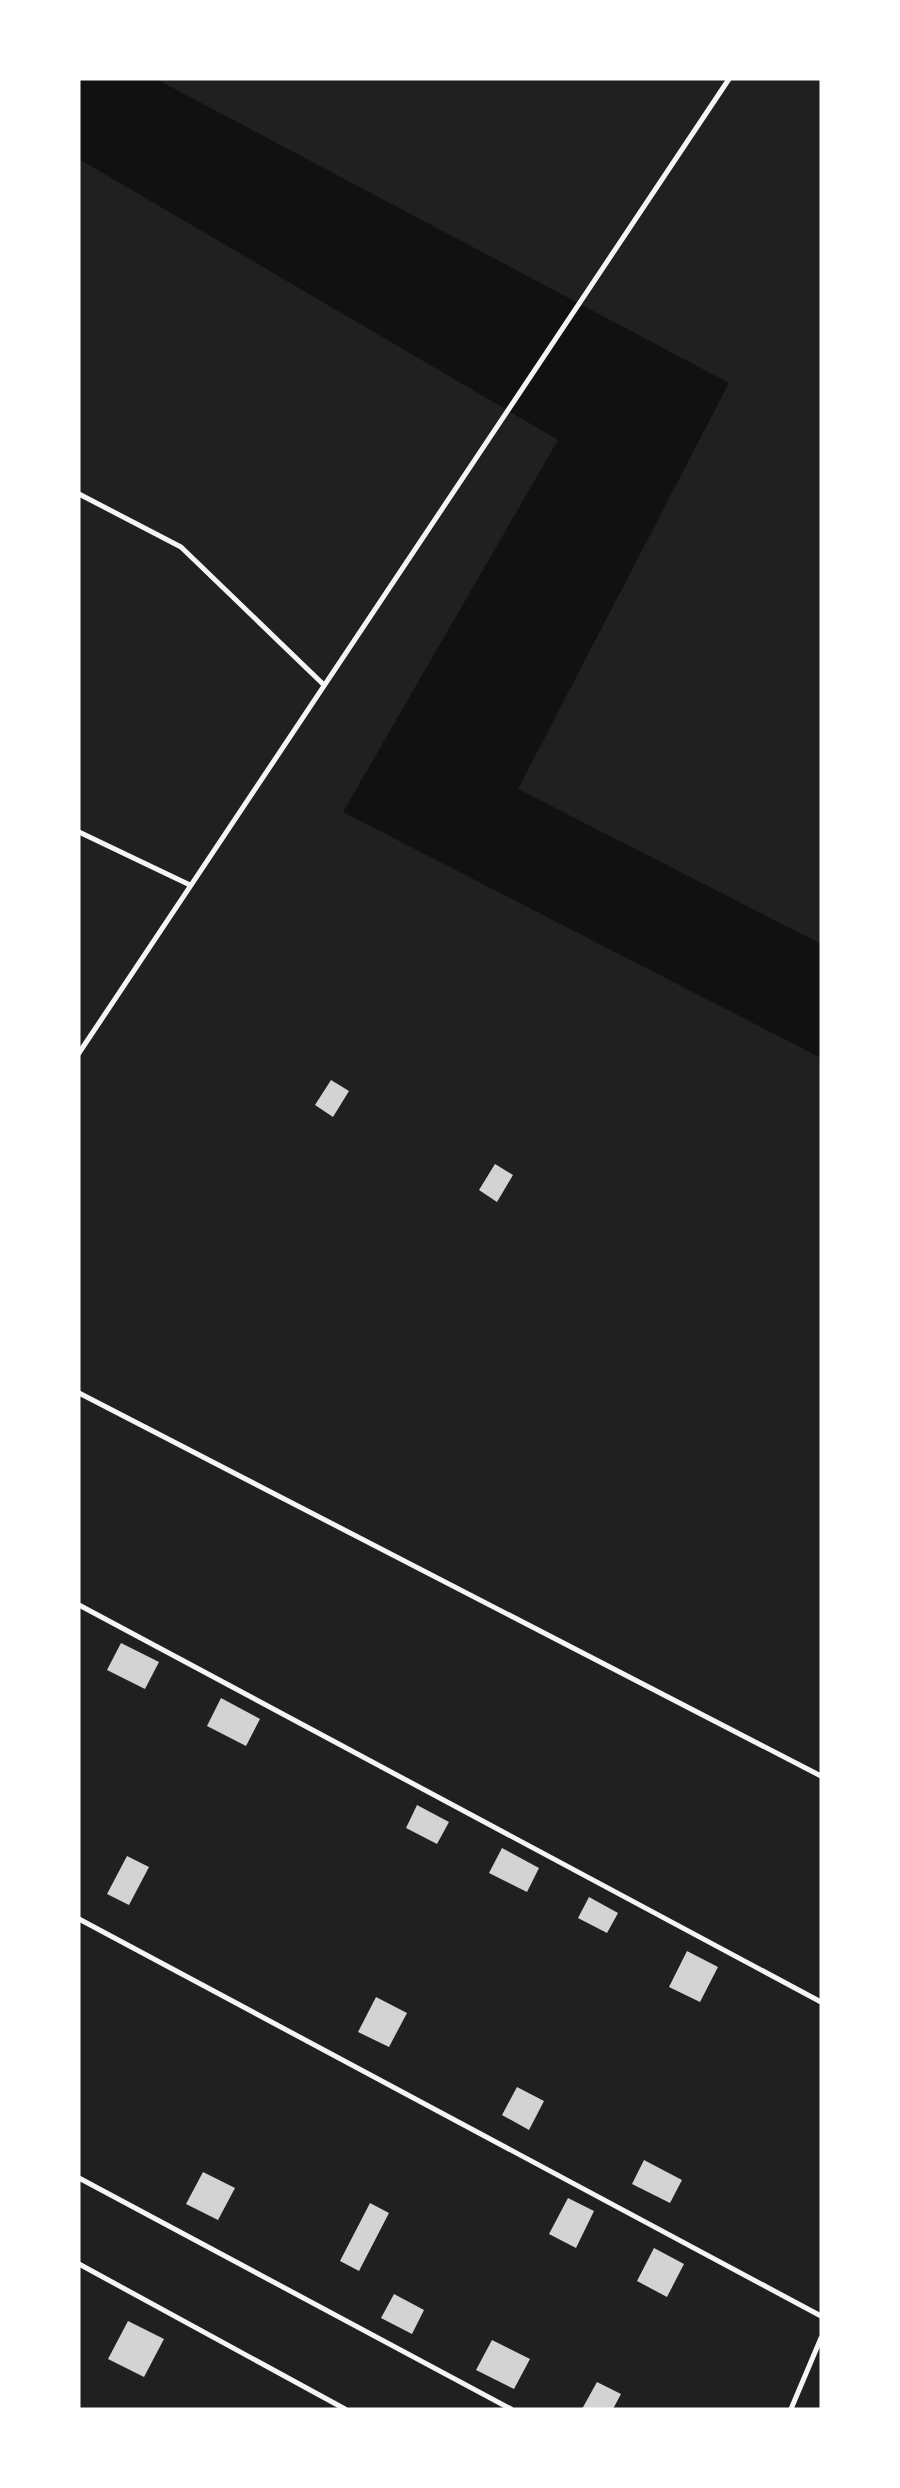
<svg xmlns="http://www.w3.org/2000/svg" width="900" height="2488" viewBox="0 0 900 2488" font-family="'Archivo Narrow',sans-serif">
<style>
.green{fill:#202020}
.building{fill:#d3d3d3}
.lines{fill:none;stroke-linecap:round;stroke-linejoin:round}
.service{stroke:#f5f5f5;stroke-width:5}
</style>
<rect width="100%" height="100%" fill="#111"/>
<path class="green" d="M156 79H821V944L518 789 729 383Z
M79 159 558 440 343 812 821 1058V2409H79Z"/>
<path class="building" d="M331 1080 349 1091 333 1117 315 1105Z
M495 1164 513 1175 497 1202 479 1190Z
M121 1643 159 1662 145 1689 107 1670Z
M221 1698 260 1719 246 1746 207 1726Z
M417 1805 449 1822 437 1844 406 1828Z
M502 1848 539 1868 527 1892 489 1873Z
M127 1856 149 1867 129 1905 107 1894Z
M589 1897 618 1913 607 1933 578 1918Z
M687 1951 718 1967 700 2002 669 1987Z
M376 1997 407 2013 389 2047 358 2032Z
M517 2087 544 2101 529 2130 502 2115Z
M644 2160 682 2180 670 2203 632 2184Z
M203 2172 235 2188 218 2220 186 2204Z
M568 2198 594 2211 576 2248 549 2234Z
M370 2203 389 2213 359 2271 340 2261Z
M654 2248 684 2264 667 2297 637 2281Z
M394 2294 424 2310 412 2334 381 2318Z
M128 2321 164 2339 144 2377 108 2359Z
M492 2340 530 2359 514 2389 476 2370Z
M597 2382 621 2394 613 2409H582Z"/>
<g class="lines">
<path class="service" d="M79 494 181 547 324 685
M79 832 190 885
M79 1053 729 79
M79 1393 821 1776
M79 1605 821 2002
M79 1919 821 2316
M79 2178 511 2409
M79 2264 345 2409
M791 2409 821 2338"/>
</g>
<rect width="900" height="2488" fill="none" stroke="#ffffff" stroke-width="161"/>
</svg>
